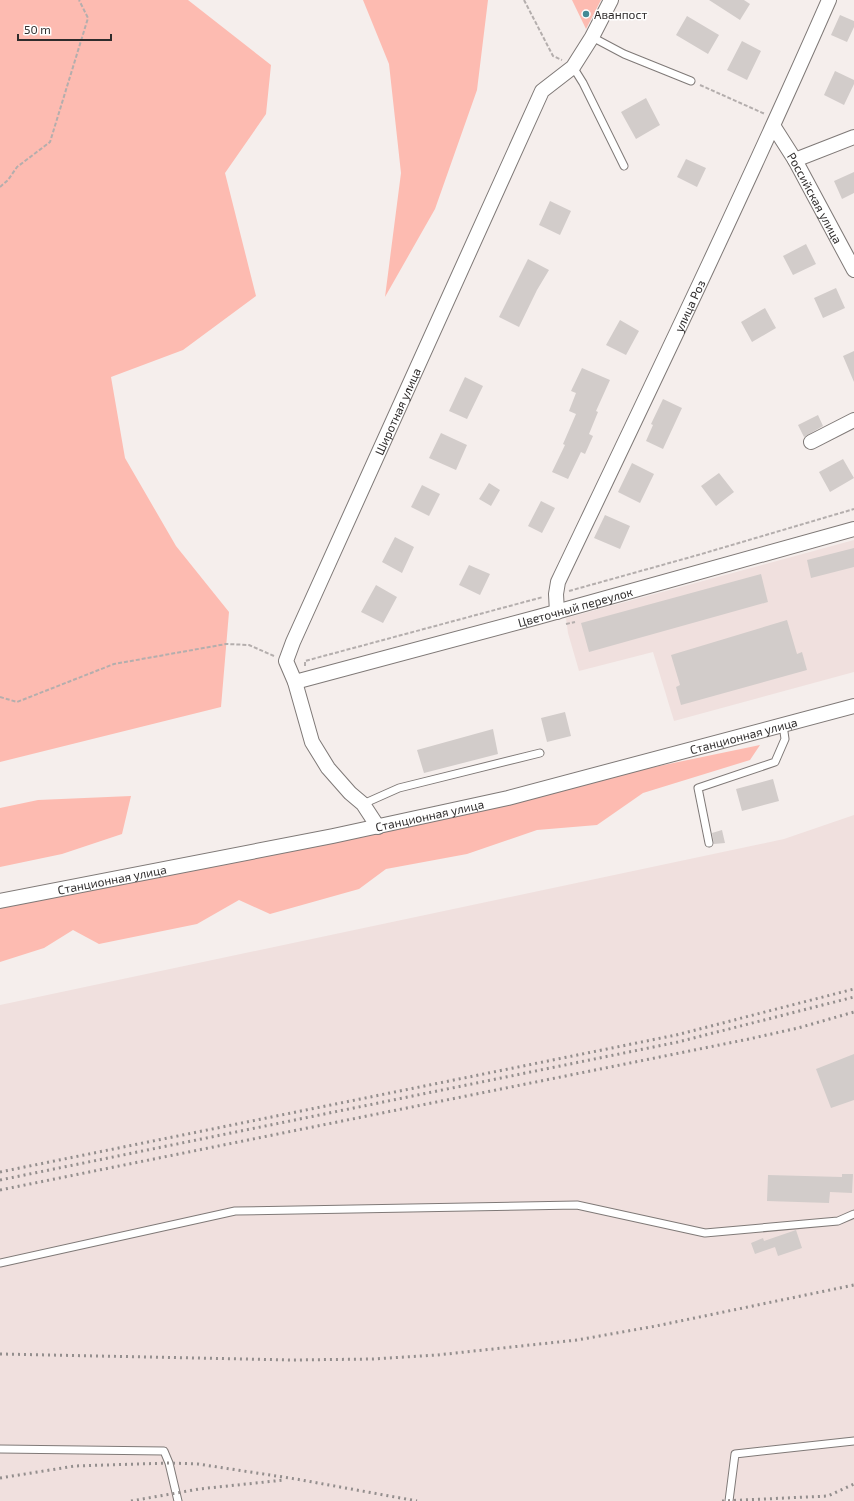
<svg xmlns="http://www.w3.org/2000/svg" width="854" height="1501" viewBox="0 0 854 1501" font-family="'Exo 2',sans-serif">
<style>
.built{fill:#f0e0de}
.green{fill:#fdbbb1}
.building{fill:#d2ccca}
.lines{fill:none;stroke-linecap:round;stroke-linejoin:round}
.service-casing{stroke:#7f7977;stroke-width:9}
.minor-casing{stroke:#7f7977;stroke-width:16}
.path{stroke:#b4aead;stroke-width:2;stroke-dasharray:4 2;stroke-linecap:butt}
.service{stroke:#fff;stroke-width:7}
.minor{stroke:#fff;stroke-width:14}
.rail{stroke:#938e8d;stroke-width:3;stroke-dasharray:2 4;stroke-linecap:butt}
.poi-dot{fill:#448a95;stroke:#fff;stroke-width:1.5}
.labels{text-anchor:middle;dominant-baseline:central;stroke-width:3;stroke-linejoin:round;paint-order:stroke}
.poi-label{font-size:12px;fill:#2f2c2c;stroke:#fff;text-anchor:start}
.street-label{font-size:12px;fill:#2f2c2c;stroke:#fff}
</style>
<rect width="100%" height="100%" fill="#f5eeec"/>
<path class="built" d="M854 540V672L674 721 653 652 579 671 568 633 566 618Z
M854 815V1501H0V1005L784 839Z"/>
<path class="green" d="M0 0H188L271 65 266 114 225 173 256 296 183 350 111 377 125 458 176 546 229 612 221 707 0 762Z
M363 0H488L477 90 435 209 385 297 401 173 389 64Z
M572 0H601L586 29Z
M760 745 750 760 643 793 597 825 537 830 467 854 386 869 359 889 270 914 239 900 197 924 99 944 73 930 44 948 0 962V903Z
M131 796 122 834 62 854 0 867V808L38 800Z"/>
<path class="building" d="M709 0H744L750 4 740 20Z
M840 15 854 21V27L847 42 831 35Z
M687 16 719 35 708 54 676 35Z
M742 41 761 51 747 80 727 70Z
M835 71 854 80V84L844 105 824 95Z
M646 98 660 125 636 139 621 112Z
M686 159 706 168 697 187 677 177Z
M854 172V193L842 199 834 181Z
M550 201 571 211 560 235 539 225Z
M806 244 816 264 793 275 783 256Z
M528 259 549 270 537 290 519 327 499 317Z
M836 288 845 308 823 318 814 298Z
M765 308 776 328 752 342 741 322Z
M620 320 639 331 626 355 606 345Z
M854 351V382L843 356Z
M582 368 610 380 596 411 598 412 589 434 593 436 585 454 581 452 568 479 552 472 565 445 563 444 576 414 569 411 576 393 571 391Z
M465 377 483 386 467 419 449 411Z
M663 399 682 408 663 449 646 441 653 425 651 424Z
M818 415 823 426 804 437 798 425Z
M441 433 467 445 456 470 429 458Z
M843 459 854 478 830 492 819 472Z
M632 463 654 474 640 503 618 492Z
M719 473 734 492 716 506 701 486Z
M489 483 500 490 491 506 479 499Z
M422 485 440 494 429 516 411 507Z
M541 501 555 508 542 533 528 526Z
M605 515 630 526 620 549 594 538Z
M395 537 414 547 402 573 382 562Z
M854 548V567L811 578 807 560Z
M469 565 490 574 480 595 459 585Z
M761 574 768 602 589 652 581 623Z
M376 585 397 597 383 623 361 612Z
M787 620 797 654 802 652 807 670 681 705 676 687 680 685 671 655Z
M565 712 571 736 547 742 541 718Z
M493 729 498 754 424 773 417 750Z
M773 779 779 801 742 811 736 789Z
M722 830 725 843 714 844 712 833Z
M854 1054V1100L831 1108 816 1069Z
M842 1174H853L852 1193 830 1192 829 1203 767 1201 768 1175 842 1177Z
M796 1230 802 1248 778 1256 775 1247 755 1254 751 1243 763 1238 764 1241Z"/>
<g class="lines">
<defs>
<path id="service" d="M592 37 624 54 691 81
M573 67 583 83 624 166
M363 804 399 788 540 753
M709 843 698 788 775 762 785 739 783 725
M0 1263 235 1211 577 1205 705 1233 838 1221 854 1214
M0 1449 164 1451 169 1463 178 1501
M729 1501 735 1454 854 1441"/>
<g id="minor">
<path id="s1" d="M774 127 795 160 854 270"/>
<path d="M795 160 854 137"/>
<path d="M811 442 854 420"/>
<path id="s2" d="M557 612 556 594 558 582C650 389 743 196 829 0"/>
<path id="s3" d="M295 682 538 617 854 529"/>
<path id="s4" d="M378 827 363 804 350 793 328 768 312 742 295 682 286 661 293 642 542 91 573 67 592 37 611 0"/>
<path id="s5" d="M0 901 333 836 508 798 854 706"/>
</g>
</defs>
<use href="#service" class="service-casing"/>
<use href="#minor" class="minor-casing"/>
<path class="path" d="M524 0 553 56 562 60
M700 85 765 114
M0 187 8 180 17 167 50 142 88 18 79 0
M569 591 698 555 854 509
M566 624 575 622
M305 666V661L543 597
M0 697 17 702 114 664 226 644 249 645 274 656"/>
<use href="#service" class="service"/>
<use href="#minor" class="minor"/>
<path class="rail" d="M0 1172 676 1035 854 989
M0 1180 678 1042 854 997
M0 1190 749 1039 798 1028 854 1012
M0 1354 293 1360 372 1359 437 1355 577 1340 656 1326 854 1285
M0 1478 75 1466 169 1463 198 1464 296 1479 417 1501
M131 1501 199 1489 284 1480
M722 1501 828 1496 854 1484"/>
</g>
<circle class="poi-dot" cx="586" cy="14" r="4"/>
<g class="labels">
<g class="poi-label">
<text x="594" y="14">Аванпост</text>
</g>
<g class="street-label">
<text stroke="none"><textPath href="#s1" startOffset="82">Российская улица</textPath></text>
<text stroke="none"><textPath href="#s2" startOffset="336">улица Роз</textPath></text>
<text stroke="none"><textPath href="#s4" startOffset="467">Широтная улица</textPath></text>
<text stroke="none"><textPath href="#s3" startOffset="290">Цветочный переулок</textPath></text>
<text stroke="none"><textPath href="#s5" startOffset="762">Станционная улица</textPath></text>
<text stroke="none"><textPath href="#s5" startOffset="438">Станционная улица</textPath></text>
<text stroke="none"><textPath href="#s5" startOffset="114">Станционная улица</textPath></text>
</g>
</g>
<path d="M18 34v6h93v-6" fill="none" stroke="#2f2c2c" stroke-width="2"/>
<text x="24" y="34" font-size="12" fill="#2f2c2c" stroke="#ffffff" stroke-width="3" paint-order="stroke">50 m</text>
</svg>
